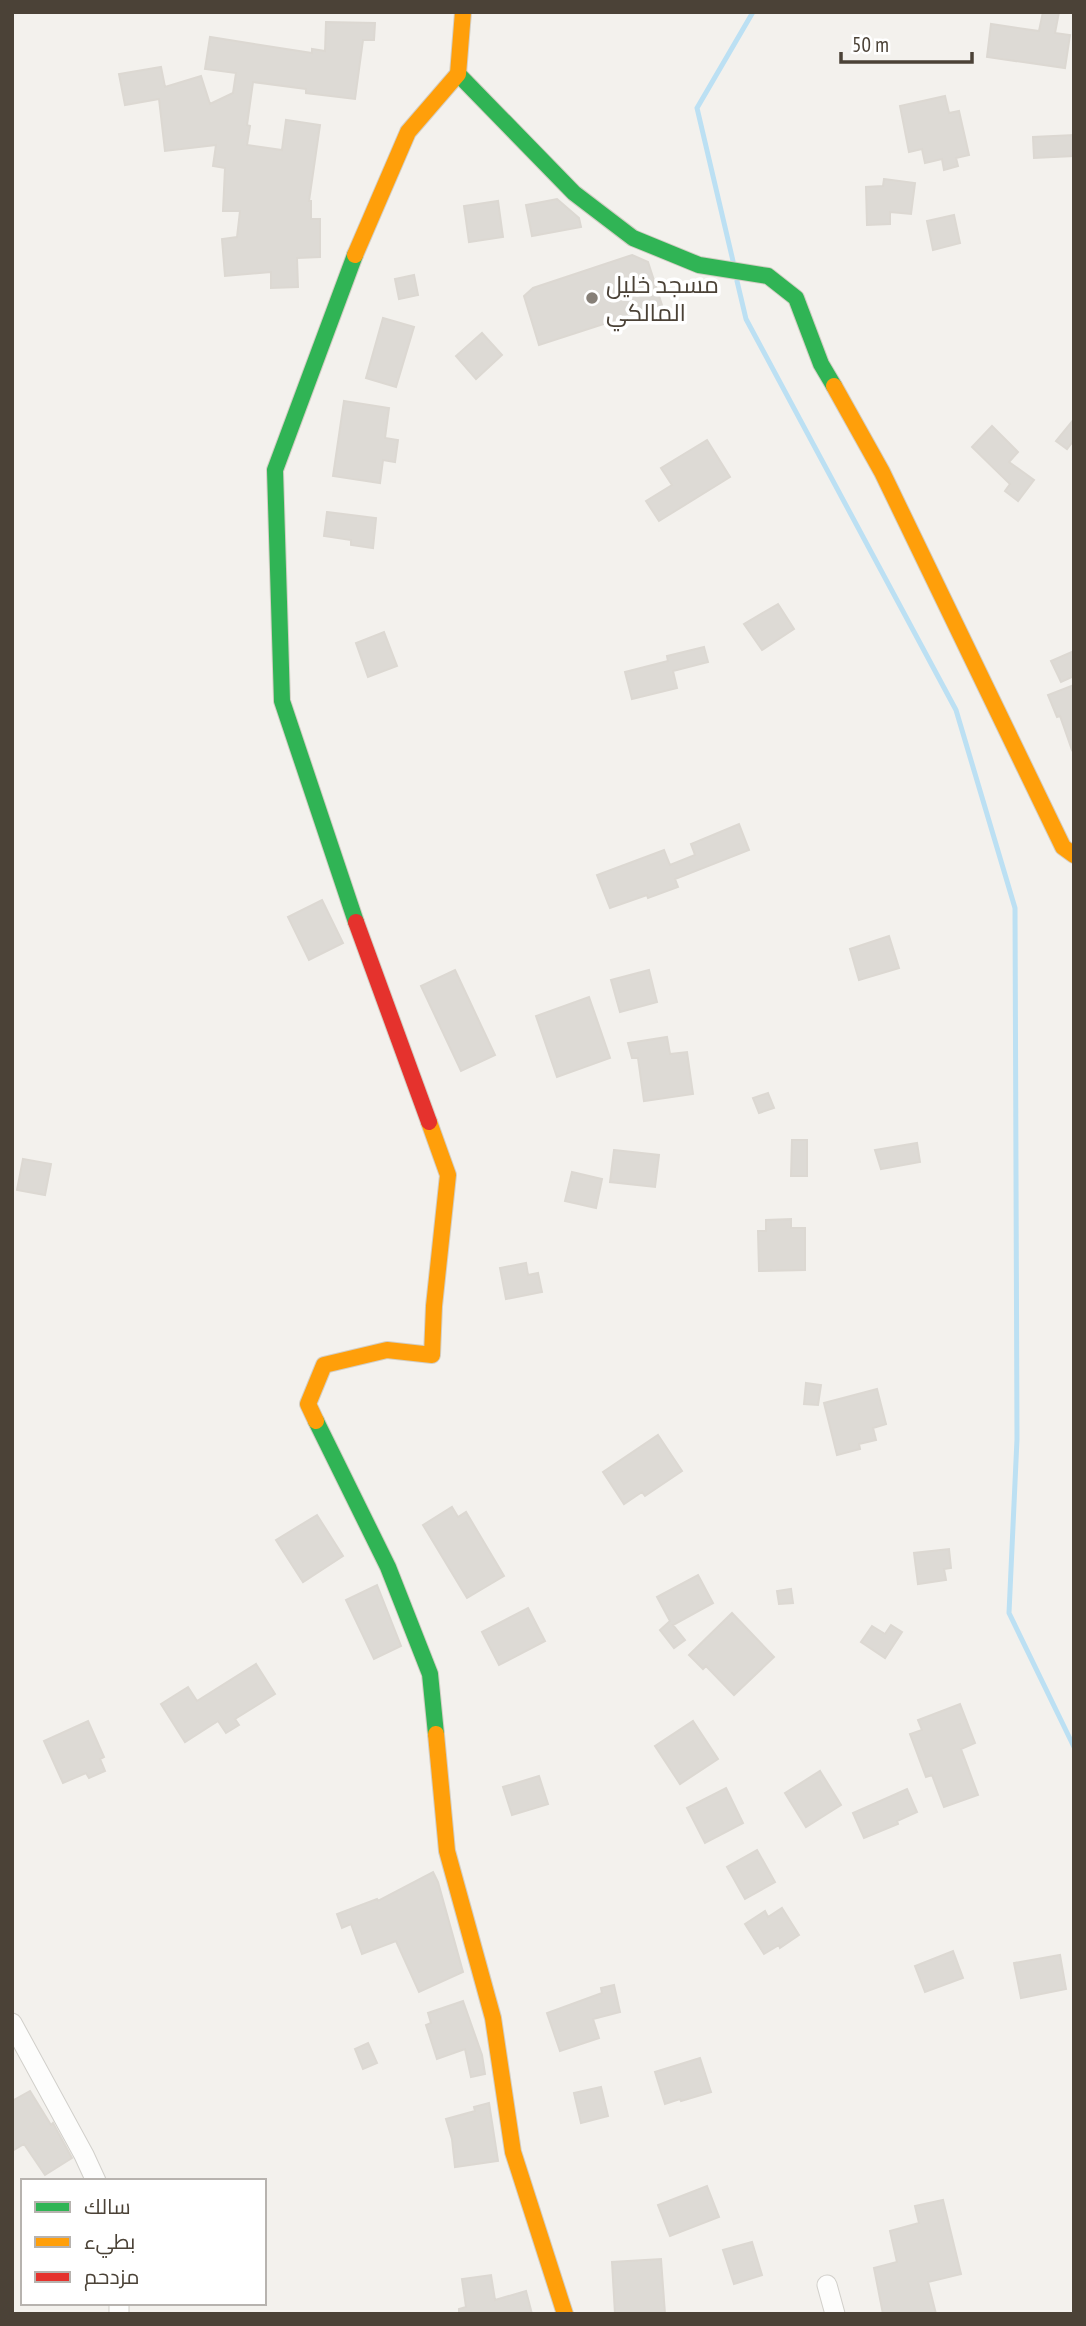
<svg xmlns="http://www.w3.org/2000/svg" width="1086" height="2326" viewBox="0 0 1086 2326" font-family="'PT Sans Narrow',Cairo,sans-serif">
<style>
.lines{fill:none;stroke-linecap:round;stroke-linejoin:round}
.stream{stroke:#bce0f3;stroke-width:5}
.building{fill:#dddad5;stroke:#dcd8d2;stroke-width:2}
.street-casing{stroke:#d1cfca;stroke-width:21}
.fast-casing{stroke:#d3cec4;stroke-width:18}
.slow-casing{stroke:#d3cec4;stroke-width:18}
.jam-casing{stroke:#d3cec4;stroke-width:18}
.street{stroke:#fdfdfc;stroke-width:19}
.fast{stroke:#30b455;stroke-width:16}
.slow{stroke:#ff9f0a;stroke-width:16}
.jam{stroke:#e5322d;stroke-width:16}
.poi-dot{fill:#867f77;stroke:#fff;stroke-width:2.5}
.labels{text-anchor:middle;dominant-baseline:central;stroke-width:7;stroke-linejoin:round;paint-order:stroke}
.poi-label{font-size:24px;fill:#4b4237;stroke:#fff;text-anchor:start}
</style>
<rect width="100%" height="100%" fill="#f3f1ed"/>
<g class="lines">
<path class="stream" d="M733 261 697 108 753 12
M737 281 746 319 956 710 1015 908 1017 1439 1009 1613 1074 1747"/>
</g>
<path class="building" d="M1043 12H1059L1055 33 1070 35 1065 68 987 57 991 24 1039 31Z
M326 22 375 23 374 40H363L355 99 306 93V89L253 82 247 125 250 126 247 145 282 150 286 120 320 125 309 201H311V219H320V257L297 258 298 287 271 288V272L225 276 222 239 237 237 240 211H223L225 168 213 166 216 145 165 151 159 99 125 105 119 74 161 67 165 87 201 76 210 104 233 93 236 73 205 69 210 37 312 53V49L325 51Z
M945 96 949 113 959 111 969 155 956 158 958 166 944 170 942 159 925 163 922 149 909 152 900 106Z
M1074 135V156L1034 158 1033 137Z
M884 179 915 183 911 214 890 212V224L867 225 866 187 883 186Z
M557 199 579 218 581 227 532 236 526 205Z
M498 201 503 237 469 242 464 206Z
M954 215 960 243 933 250 927 221Z
M632 255 648 262 662 305 539 345 524 296 533 288Z
M414 275 418 295 399 299 395 279Z
M383 318 414 327 396 387 366 378Z
M482 333 502 355 476 379 456 356Z
M344 401 389 408 385 438 398 440 395 462 383 460 380 483 333 476Z
M1074 419V440L1067 449 1056 441Z
M992 426 1018 452 1009 462 1034 480 1018 501 1005 491 1010 484 972 447Z
M707 440 730 477 659 521 646 501 672 485 661 468Z
M327 512 376 518 373 548 351 545V540L324 536Z
M778 604 794 629 762 650 744 624Z
M384 632 397 666 368 677 356 643Z
M704 647 708 662 673 671 677 688 632 699 625 672 668 661 667 656Z
M1074 651V676L1061 682 1051 661Z
M1074 685V749L1072 750 1060 716 1057 717 1048 695Z
M739 824 749 850 675 879 678 887 648 898 647 895 610 908 597 875 664 850 670 865 695 855 691 844Z
M322 900 343 943 309 960 288 917Z
M889 936 899 968 859 980 850 949Z
M455 970 495 1055 461 1071 421 986Z
M649 970 657 1002 620 1012 611 980Z
M589 997 610 1058 557 1077 536 1016Z
M667 1037 670 1054 687 1052 693 1094 644 1101 638 1058H632L628 1043Z
M768 1093 774 1108 759 1113 753 1098Z
M792 1140H807V1176H791Z
M917 1143 920 1162 881 1169 875 1150Z
M614 1150 659 1155 655 1187 610 1182Z
M23 1159 51 1164 45 1195 17 1190Z
M572 1172 602 1179 596 1208 565 1201Z
M791 1219V1228H805V1270L759 1271 758 1231H766V1220Z
M526 1263 528 1275 538 1273 542 1292 506 1299 500 1268Z
M806 1383 821 1385 818 1405 804 1404Z
M877 1389 886 1424 873 1428 876 1440 859 1444 860 1449 837 1455 824 1403Z
M658 1435 682 1471 645 1496 642 1492 624 1504 603 1472Z
M452 1507 458 1517 466 1512 504 1576 467 1598 423 1525Z
M317 1515 343 1556 303 1582 276 1540Z
M949 1549 951 1568 944 1569 946 1580 918 1584 914 1553Z
M698 1575 713 1603 673 1625 685 1640 674 1648 660 1630 670 1621 657 1597Z
M377 1585 401 1646 374 1659 346 1600Z
M791 1589 793 1603 779 1604 777 1591Z
M528 1608 545 1641 499 1665 482 1632Z
M732 1613 774 1657 734 1695 706 1666 703 1669 689 1655Z
M891 1625 902 1632 885 1658 861 1642 872 1626 885 1634Z
M256 1664 275 1694 235 1719 239 1725 226 1733 218 1721 185 1742 161 1704 188 1687 197 1701Z
M960 1704 975 1743 961 1749 978 1795 944 1807 932 1775 926 1777 910 1734 922 1730 918 1720Z
M88 1721 104 1757 100 1759 105 1771 89 1778 86 1773 63 1783 44 1741Z
M693 1721 718 1759 680 1784 655 1746Z
M820 1771 841 1805 806 1827 785 1793Z
M539 1776 548 1804 512 1815 503 1787Z
M726 1788 743 1823 705 1843 687 1808Z
M907 1789 917 1812 897 1821 898 1824 864 1838 853 1813Z
M757 1850 775 1882 745 1899 727 1867Z
M433 1872 438 1882 463 1972 419 1992 396 1941 362 1954 351 1924 342 1928 337 1914 377 1899 378 1901Z
M782 1908 799 1935 780 1948 779 1945 764 1954 745 1924 765 1911 768 1917Z
M953 1951 963 1978 925 1992 915 1966Z
M1060 1955 1066 1989 1021 1998 1014 1963Z
M614 1985 620 2012 593 2019 599 2038 560 2051 547 2013 602 1993 601 1988Z
M463 2001 482 2055 485 2074 471 2077 465 2049 437 2059 426 2025 431 2023 428 2013Z
M368 2043 377 2063 363 2069 355 2049Z
M700 2058 711 2092 681 2101 680 2099 665 2104 655 2072Z
M601 2087 608 2116 581 2123 574 2093Z
M30 2091 51 2125 53 2123 72 2158 45 2175 24 2144 12 2151V2101Z
M489 2103 498 2161 455 2167 452 2139 446 2119 475 2111 474 2107Z
M707 2186 719 2217 670 2236 658 2205Z
M943 2200 961 2274 928 2282 936 2314H883L874 2268 897 2262 890 2231 919 2223 915 2206Z
M752 2242 762 2275 734 2284 723 2250Z
M661 2259 665 2314H615L612 2262Z
M491 2275 495 2300 526 2291 532 2314H459V2309L466 2307 462 2279Z"/>
<g class="lines">
<defs>
<path id="street" d="M12 2023 84 2155 96 2181
M827 2285 835 2314
M119 2314V2303"/>
<path id="fast" d="M458 74 574 193 633 238 699 265 768 276 796 298 821 364 834 386
M355 255 275 470 282 701 356 922
M316 1421 388 1567 430 1674 436 1734"/>
<path id="slow" d="M355 255 408 132 458 74 463 12
M834 386 882 472 1063 847 1074 855
M316 1421 308 1404 324 1365 387 1350 432 1355 434 1306 448 1175 429 1122
M436 1734 447 1851 493 2018 513 2152 565 2314"/>
<path id="jam" d="M356 922 429 1122"/>
</defs>
<use href="#street" class="street-casing"/>
<use href="#fast" class="fast-casing"/>
<use href="#slow" class="slow-casing"/>
<use href="#jam" class="jam-casing"/>
<use href="#street" class="street"/>
<use href="#fast" class="fast"/>
<use href="#slow" class="slow"/>
<use href="#jam" class="jam"/>
</g>
<circle class="poi-dot" cx="592" cy="298" r="7"/>
<g class="labels">
<g class="poi-label">
<text x="606" y="284">مسجد خليل<tspan x="606" dy="28">المالكي</tspan></text>
</g>
</g>
<rect width="1086" height="2326" fill="none" stroke="#4b4237" stroke-width="28"/>
<rect x="21" y="2179" width="245" height="126" fill="#ffffff" stroke="#b7b3af" stroke-width="2"/>
<rect x="35" y="2202" width="35" height="10" fill="#30b455" stroke="#b7b3af" stroke-width="2"/>
<text x="84" y="2214" font-size="21" fill="#4b4237">سالك</text>
<rect x="35" y="2237" width="35" height="10" fill="#ff9f0a" stroke="#b7b3af" stroke-width="2"/>
<text x="84" y="2249" font-size="21" fill="#4b4237">بطيء</text>
<rect x="35" y="2272" width="35" height="10" fill="#e5322d" stroke="#b7b3af" stroke-width="2"/>
<text x="84" y="2284" font-size="21" fill="#4b4237">مزدحم</text>
<path d="M841 52v10h131v-10" fill="none" stroke="#4b4237" stroke-width="3.5"/>
<text x="852" y="52" font-size="21" fill="#4b4237" stroke="#ffffff" stroke-width="5" paint-order="stroke">50 m</text>
</svg>
